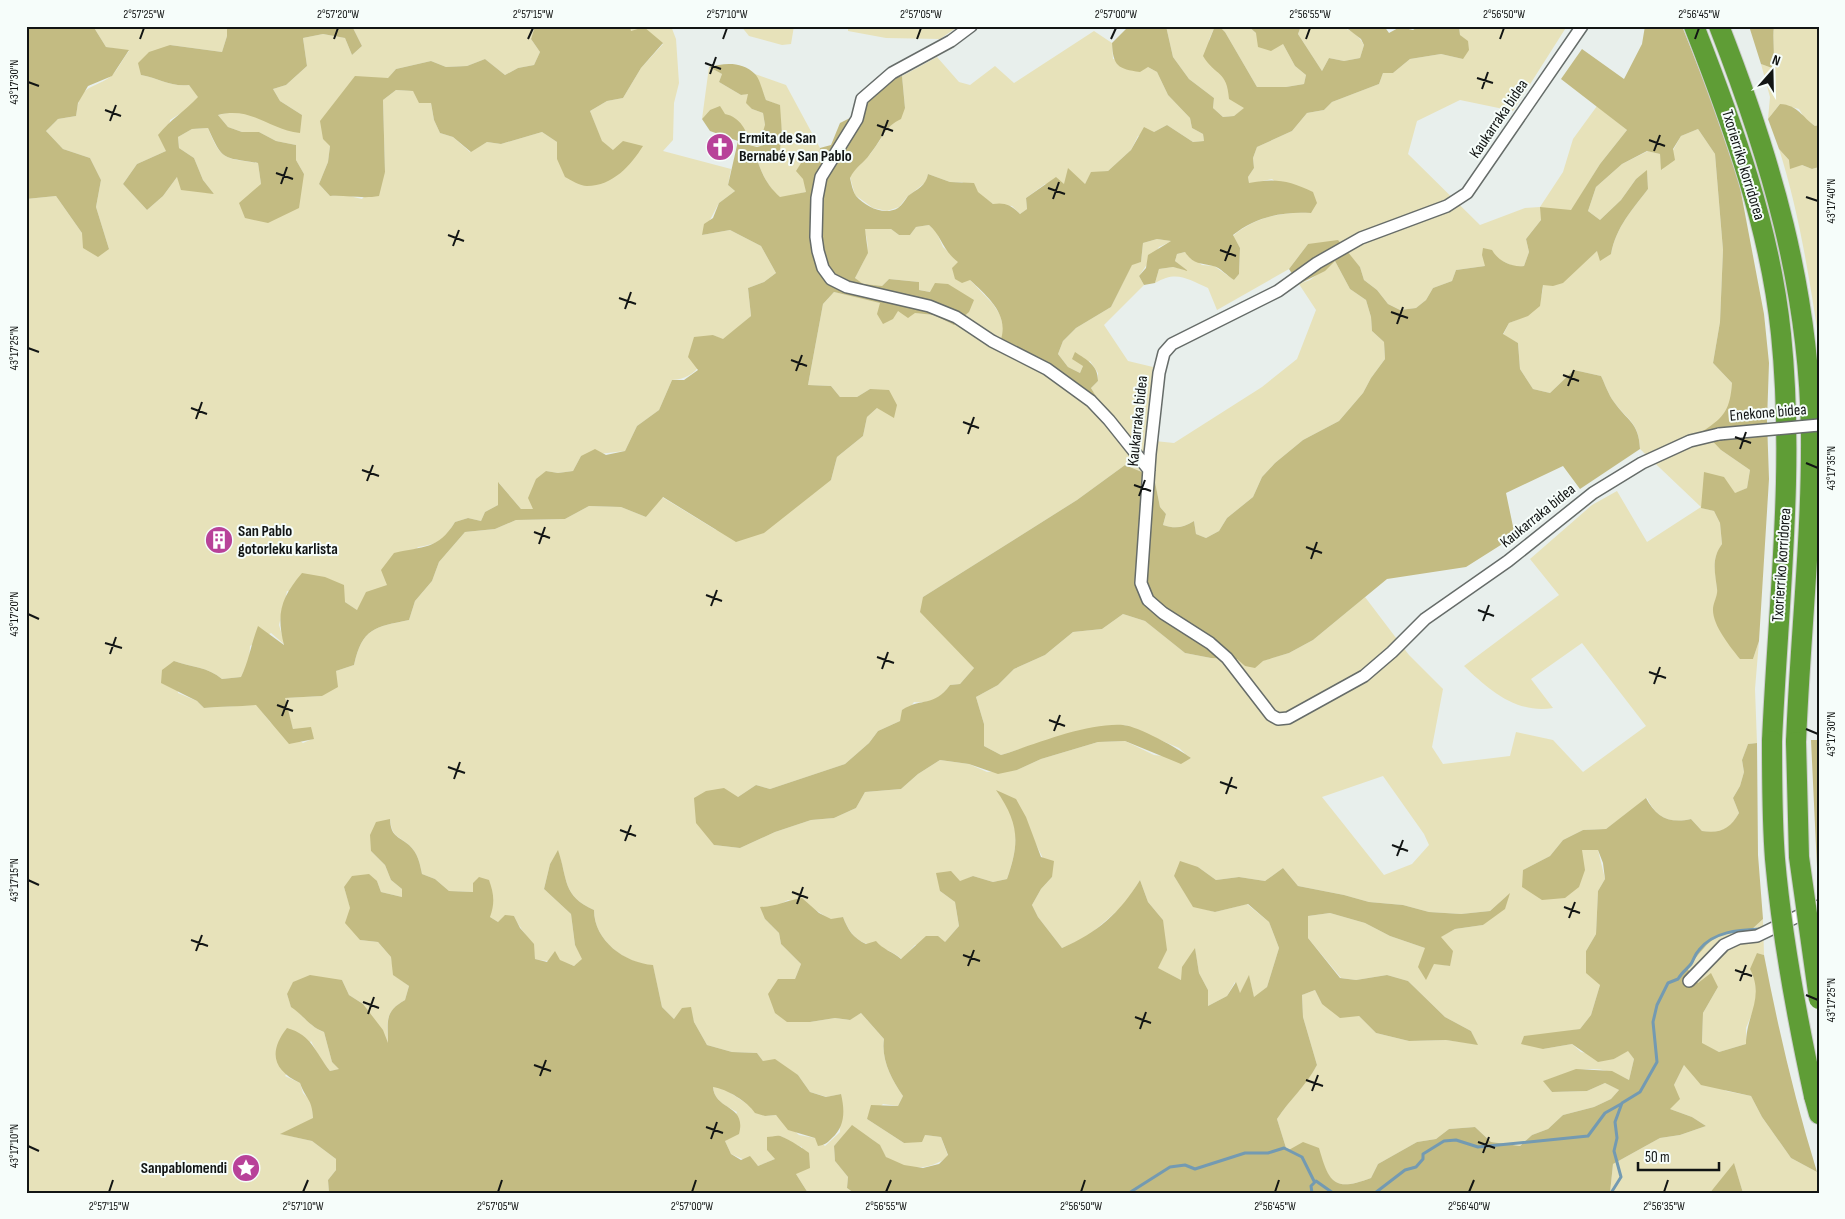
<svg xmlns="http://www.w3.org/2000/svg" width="1845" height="1219" viewBox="0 0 1845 1219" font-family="'Sofia Sans Condensed',sans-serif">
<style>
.green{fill:#e7e2ba;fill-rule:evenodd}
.forest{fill:#c3bb82}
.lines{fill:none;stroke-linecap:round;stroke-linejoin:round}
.stream{stroke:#739ab2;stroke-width:3}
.street-casing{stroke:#666c69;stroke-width:14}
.highway-casing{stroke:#cbcccb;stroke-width:22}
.street{stroke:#fff;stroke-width:11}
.highway{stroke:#5f9d36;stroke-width:20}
.street-bridge-casing{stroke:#666c69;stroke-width:14;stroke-linecap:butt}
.highway-bridge-casing{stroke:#cbcccb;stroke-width:22;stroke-linecap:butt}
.street-bridge{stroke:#fff;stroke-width:11}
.highway-bridge{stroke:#5f9d36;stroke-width:20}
.ticks{fill:none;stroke:#121514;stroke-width:2}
.labels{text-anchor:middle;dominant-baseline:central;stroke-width:4;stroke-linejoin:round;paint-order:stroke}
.street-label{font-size:16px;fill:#121514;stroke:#f6fdfa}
.poi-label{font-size:16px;font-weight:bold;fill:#121514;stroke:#f6fdfa;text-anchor:start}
.neatline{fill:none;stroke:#121514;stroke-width:2}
.ticks-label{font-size:12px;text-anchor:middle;fill:#121514}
</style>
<rect width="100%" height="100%" fill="#e8efec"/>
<path class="green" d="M93 26H227V36L222 52 170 45 141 75C159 78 170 87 189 85L199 97 186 110 170 120 166 151 137 164 123 184 147 210 163 196 177 177 213 193 203 180 194 158 179 148 178 137 192 129 208 128C221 161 225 158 258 163L261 184 304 174 296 160V145L276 141 259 132H242L228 127 218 115 232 112 250 114 268 122 302 115 280 101 273 89 286 85 307 66 303 38 323 34 345 38 352 55 362 46 352 26H535L531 39 540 52 534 65 518 68 505 75 485 59 467 66 446 67 431 61 396 69 330 146 328 162 319 184 330 196 345 195 362 199 385 172 383 100 396 90 413 91 431 103 434 120 440 133 453 137 470 152 487 142 501 144 542 132 557 142V159L613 150 602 142 590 111 607 101 623 98 641 68 663 44 631 31 630 26H671L676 39 679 83 674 103 673 140 663 151 731 169 728 185 735 191 719 203 702 235 730 230 761 246 776 273 764 282 748 288 751 316 723 340 713 335C703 358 701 378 672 380L659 410 637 426 625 451 581 456 573 471 558 473 546 471 534 509H521L499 483 498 505 485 512 481 521 468 518 455 522C444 540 439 544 418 547L387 585 357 610 345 602 287 591 279 625 285 645 271 633 250 646 249 661 241 677 222 679C208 667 191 667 174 661L178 693 197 701 204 708C221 706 238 707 256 704L270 722 303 743 314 738 293 729 284 698 322 696 336 671 354 665C362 628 375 627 409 620L415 601 432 581 439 562 465 532 495 529 516 520 565 519 589 506 621 507 646 517 662 497 716 530 831 480 837 457 863 436 867 417 877 408 870 389 857 397H840L831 386 808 385 823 304 834 292 881 303 898 311 934 315 954 325 931 292 919 290V282L889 279 882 286 863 285 855 278C865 258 872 251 864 229H891L899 235H910L916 227 929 225 936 231 943 247 959 262 970 280 993 304 1000 315 1004 329 1017 348 1099 402 1091 388 1098 381V373L1090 361 1083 366 1080 373 1068 367 1058 354 1063 341 1076 328 1111 307 1132 264 1141 262 1143 243 1157 239 1172 241 1159 247 1139 276 1144 285 1104 325 1128 361 1153 367 1145 440 1174 443 1262 387 1297 359 1316 310 1299 284 1310 280 1335 261 1350 289 1366 300 1371 317 1372 331 1384 342 1385 359 1371 378 1363 393 1339 421 1303 440 1275 463 1262 477 1253 497 1227 518 1219 531 1206 538 1196 534 1194 521C1183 528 1175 529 1163 525L1166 514 1160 507 1154 477 1125 465 1077 500 923 597 974 668 960 684 950 685C941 698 931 704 914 702L900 721 878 731 869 743 845 764 770 789 756 785 738 797 714 845 740 848 775 832 811 820 834 818 856 808 865 792 901 789 918 774 940 760 969 764 987 772 1017 770 1041 759 1098 742 1125 741 1154 755 1191 759 1179 748 1125 725 1058 737 1001 755 984 746V724L976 697 998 685 1014 669 1045 655 1073 632 1102 629 1123 614 1145 621 1185 653 1211 658H1238L1245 666 1289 653 1313 640 1365 597 1409 655 1443 689 1432 747 1443 764 1510 756 1516 732 1553 740 1583 772 1646 726 1582 643 1531 679 1553 708C1516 714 1489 690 1464 666L1559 595 1530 559 1592 505 1617 491 1647 542 1701 507 1640 449C1639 422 1628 421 1614 402 1608 394 1605 384 1601 376L1574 370 1550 393 1533 389 1520 369 1518 343 1503 335 1509 323C1528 316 1543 307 1543 284L1582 264 1598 250 1611 254C1616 227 1632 210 1648 189L1647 171 1636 179 1621 200 1600 220 1588 211 1596 187 1622 164 1648 151 1660 154 1662 170 1681 136 1698 129 1715 154 1723 250 1720 322 1713 363 1732 383 1731 403 1721 420V450L1750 470 1747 488 1702 508 1714 511 1720 523 1722 544C1710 562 1716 571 1717 590 1718 596 1715 603 1713 609L1753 659 1759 641 1755 689 1757 743 1748 744 1742 760 1744 772 1740 786 1733 798 1739 813C1730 830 1720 834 1702 831L1691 819C1670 824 1656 818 1647 798L1606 829 1583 830 1563 840 1550 856 1523 870 1582 850H1598L1605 879 1598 891 1596 934 1586 951 1600 985 1591 1015 1580 1029 1557 1033 1543 1049 1572 1044 1581 1052 1614 1059 1628 1050 1634 1059 1629 1080C1596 1062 1577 1069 1544 1081L1552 1092 1587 1091 1605 1083 1619 1090 1611 1099 1594 1107 1563 1115 1548 1129 1532 1135 1520 1146 1491 1142 1475 1127 1449 1129 1436 1139 1417 1142 1378 1164 1371 1178C1334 1192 1329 1183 1318 1148L1287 1151 1277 1119C1290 1099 1305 1086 1317 1065L1303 1017 1302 995 1315 990 1322 1004 1359 1016 1376 1033 1409 1041 1446 1040 1477 1044 1471 1031 1445 1017 1408 981 1387 975 1356 980 1341 978 1308 938V916L1330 913 1365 923 1390 936 1425 948 1434 963 1450 966 1440 937 1455 929 1483 925 1509 894 1490 911 1461 914 1429 912 1403 905 1369 902 1344 895 1298 886 1283 868 1265 881 1239 877 1216 880 1198 867 1174 876 1193 906 1215 912 1247 904 1269 922 1279 948 1267 987 1254 998 1249 976 1240 994 1235 982 1227 996 1208 1006V990L1199 973 1195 949 1181 980 1157 968 1163 920 1148 902 1140 880 1125 904 1087 937 1062 948 1038 917 1032 905 1041 889 1052 877 1033 838 997 790C1000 797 1007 803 1010 810 1020 834 1015 856 1007 879L993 882 973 876 940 891 955 902 959 926 945 942 915 945 902 959C876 938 858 955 843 917L831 920 811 907 788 900 775 907 765 919 779 933 781 944 801 964 795 979 810 1022 835 1018 849 1020 861 1013 884 1039C881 1059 891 1079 903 1096L898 1106 883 1104 867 1119 904 1143 925 1135 941 1137 948 1156C933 1170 904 1172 886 1157 883 1153 882 1147 878 1144 870 1137 860 1132 852 1126L834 1146 835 1161 848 1177 847 1188 854 1193H808L796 1174 802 1147 793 1144 781 1136 775 1159 758 1166 731 1154 725 1141 737 1112C725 1105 714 1101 713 1086L726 1090 765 1116 776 1115 799 1135 815 1138 825 1146 840 1132 841 1094 827 1097 810 1092 798 1075 763 1061 757 1053 732 1052 707 1045 694 1022 690 1008 674 1019 662 1007 653 966C625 963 594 941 594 910 562 896 568 879 558 851L550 864 544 889 571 914 575 945 583 959 574 966C558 959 551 963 535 959 533 937 523 936 514 916L498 922 490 917 473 892 449 891 435 879 422 874C420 864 418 853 409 845 396 834 392 837 390 819L371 851 385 865 391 880 402 889V897L381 892 377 881 344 887 360 940 378 942 391 957 394 975 409 986 405 1000C383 1013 388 1022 388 1045L363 1004 349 995 342 980 287 994 291 1006C303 1015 310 1027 324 1032L332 1062 340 1069 330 1071 319 1057 311 1041 285 1076 300 1083 303 1093 312 1102 313 1119 281 1134 312 1141 336 1159V1170L328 1180 329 1193H26V199L56 196 82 233 109 249 96 207 101 180 90 158 63 149 46 131 58 119 76 116C80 84 89 91 110 77 117 72 123 58 129 51L106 47ZM1383 776 1424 834 1429 845 1412 864 1384 875 1322 797Z
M741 26H794L791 44 782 45 749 36Z
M848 26H959L940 39 886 38 848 31Z
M1166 26H1215L1209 40 1220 72 1245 108 1234 116 1223 117 1213 108 1214 98 1189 79 1173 57Z
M1219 26H1248L1256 33 1283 44 1295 66 1306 75 1304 84 1286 87H1257L1225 32Z
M1301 26C1325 26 1351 21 1364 45L1360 58 1344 61 1329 58 1322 71 1298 34Z
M1459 26H1567L1513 111 1460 100 1417 121 1408 154 1480 225 1525 208 1540 207 1563 172 1573 139 1597 106 1627 130 1600 164 1571 211 1541 220 1526 239 1529 252 1524 266 1515 267 1496 258 1485 266 1456 270 1452 281 1433 288 1426 300 1416 308 1400 310 1388 304 1377 290 1364 280 1360 267 1353 259 1308 244 1289 269 1217 310 1208 288C1187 279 1177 270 1155 283L1159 269 1173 267 1186 270 1175 261 1177 254 1185 252 1202 265 1214 266 1234 280 1239 274 1240 248 1233 236C1255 217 1283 211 1311 213L1272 179 1249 184 1248 177 1254 168 1253 158 1257 147 1292 131 1307 113 1324 110 1332 102 1379 84 1383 73H1393L1410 59 1441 54 1463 59Z
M1774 26H1819V125L1815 126 1805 119 1799 109 1780 104 1768 119 1770 97 1761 64 1772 68C1776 53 1772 41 1774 26Z
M1094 31 1112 43 1113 59 1148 67 1157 72 1168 95 1190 118 1192 128 1203 134 1204 141 1193 142 1167 125 1154 132 1138 136 1131 150 1108 171 1091 173 1085 184H1045L1026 198 1027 209 1020 214 1012 206 993 204 962 182H950L928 174 926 182 907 197 899 207 887 211 873 208 855 195 850 177C855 167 864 162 871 153 882 138 892 122 905 108L902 76 937 57 959 82 970 85 995 66 1014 83Z
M709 67 722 74 719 82 741 95 749 93 752 109 763 113 765 125 771 133 767 144C741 153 742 128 726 115 722 112 715 112 710 110L702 119Z
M755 74 786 85 820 148 819 156 803 160 806 192 780 198C768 186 762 175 757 159L780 150 782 134 779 105 766 100Z
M1779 149 1789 160 1812 169 1819 167V341C1809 276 1799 212 1779 149Z
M1763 919 1764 955 1757 953 1756 1004 1746 1028V1044L1719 1052 1702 1044 1703 1013 1718 987 1698 983 1687 968C1710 942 1712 931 1750 931Z
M1684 1065 1726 1091 1751 1096 1762 1117 1791 1158 1817 1172 1819 1193H1743L1734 1164 1710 1193H1610L1613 1164 1660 1138 1680 1135 1706 1126 1692 1117 1670 1109 1674 1085Z"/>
<path class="forest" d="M26 26H93L106 47 129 50 112 76 88 86 78 103 76 116 58 119 46 131 63 149 90 158 101 180 96 207 109 249 98 257 83 248 82 233 56 196 26 199Z
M227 26H352L362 46 352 55 345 38 323 34 303 38 307 66 286 85 273 89 280 101 302 115 300 133C269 130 252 106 218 115L228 127 242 132H259L276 141 296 145V160L304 174 299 208 268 223 245 218 239 203 261 184 258 163C223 157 223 162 208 128L192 129 178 137 179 148 194 158 203 180 214 194 181 190 177 177 163 196 147 210 123 184 137 164 166 151 158 135C170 120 185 111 198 97L189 85C170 87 159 78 141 75L138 63 149 52 170 45 222 52 227 36Z
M535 26H630L631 31 644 27 663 43 641 68 623 98 607 101 590 111 602 141 613 150 623 141 643 146C631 165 613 186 587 186 580 186 571 180 565 177L557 159V142L542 132 501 144 487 142 471 152 453 137 440 133 434 120 431 103H419L413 91 396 90 383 100 385 172 379 196C362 199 347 195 330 196L319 184 328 162 330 146 323 139 320 121 355 76 388 78 396 69 431 61 446 67 467 66 485 59 505 75 518 68 534 65 540 52 531 39Z
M1129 26H1166L1173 57 1189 79 1214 98 1213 108 1223 117 1234 116 1244 108 1229 99C1227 70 1216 77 1203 56L1215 26H1219L1225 32 1257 87H1286L1304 84 1306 75 1295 66 1283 44 1271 51 1258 47 1256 33 1248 26H1301L1298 34 1322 71 1329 58 1344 61 1360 58 1364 45 1361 39 1344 26H1384L1389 33 1400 27 1413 30 1419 26H1459L1460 35 1468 41 1469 50 1463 59 1441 54 1410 59 1393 73H1383L1379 84 1332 102 1324 110 1307 113 1292 131 1257 147 1253 158 1254 168 1248 177 1249 183C1274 178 1289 180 1313 192L1317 203 1311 213C1283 211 1255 217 1233 235L1240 248 1239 274 1234 280C1227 276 1220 267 1213 266 1200 263 1193 264 1185 252L1177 254 1175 261 1188 271 1173 267 1159 269 1155 283 1144 285 1139 276 1146 268 1148 255 1171 241 1157 239 1143 243 1141 262 1132 265 1111 307 1076 328 1063 341 1058 354 1068 367 1080 373 1083 366 1072 359 1075 352C1087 360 1098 365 1098 381L1091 388 1100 403 1001 339C1009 314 987 296 970 280L962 283 955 279 952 268 958 262C942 250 942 236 929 225L916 227 910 235H899L891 229H865L868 253 855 278 863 284 882 286 889 279 919 282V290L930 292 935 283 948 284 974 300 969 312 954 325 934 315 915 313 908 318 898 311 893 319 883 324 877 314 880 303 834 292 823 304 808 385 831 386 840 397H857L870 389 889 390 897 405 894 418 877 408 867 417 863 436 837 457 831 480 764 533 736 542 663 497 646 517 621 507 589 506 565 519 516 520 495 529 465 532 439 562 432 581 415 601 409 620C375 627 362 628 354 665L336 671 338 687 322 696 285 698 293 729 311 727 314 739 289 744 256 705C238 707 221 706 204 708L197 701 161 683 162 670 174 661C191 667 208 667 222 679L241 677C249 661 251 644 258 626L284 645C276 613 281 598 302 573L325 577 344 585 345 602 357 610 366 592 387 585 381 570 394 553C423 546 438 550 455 522L468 518 481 521 485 512 498 505V482L521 509H533L528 498 536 479 546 471 558 473 573 471 581 456 595 449 606 455 625 451 637 426 659 410 672 380H684L698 370 688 357 694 337 713 335 723 339 751 316 748 288 764 282 776 273 761 246 730 230 702 235 704 224 713 218 719 203 735 191 728 185 738 141 710 131 702 119 710 110 720 106 725 114C740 117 748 131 749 145L757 147 767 144 771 134 762 135 765 125 763 113 752 109 746 103 748 94 741 95 719 82 722 74 709 67C724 63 742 61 755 74 760 79 763 93 766 100L780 105 782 134 780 150 757 159C762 175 768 186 780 197L806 192 803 179 796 171 803 160 819 156 820 148 831 145 840 123 864 111C870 95 885 81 902 76L905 108 901 119C885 126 881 141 870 154 864 163 855 167 850 178 851 183 853 192 856 196 866 207 884 216 898 208 902 205 905 200 908 196 917 189 926 186 928 174L950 182 974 183 978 192 993 204C1005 202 1011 205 1020 214L1027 209 1026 198 1056 177 1064 184 1068 168 1085 184 1091 172 1108 171 1131 150 1144 127 1154 132 1167 125 1193 142 1204 141 1203 134 1192 128 1190 118 1168 95 1157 72 1148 67 1140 72C1118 69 1113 66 1112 43Z
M1645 26H1682L1710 97 1739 182 1764 314 1769 363 1767 421 1769 479 1759 641 1753 659H1740C1730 646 1712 625 1713 608 1714 601 1718 595 1717 589 1715 572 1711 559 1722 544L1720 523 1714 511 1701 508 1704 472 1724 477 1735 493 1747 488 1750 470 1721 450 1703 431C1725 417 1730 409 1732 383L1713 363 1720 322 1723 250 1715 154 1698 129 1681 136 1673 149 1675 160 1661 170 1660 154 1647 151 1622 164 1596 187 1588 211 1600 220 1621 200 1636 179 1647 170 1648 189C1632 210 1616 227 1611 254L1600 261 1597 251 1563 283 1553 286 1543 285 1540 306 1528 316 1509 323 1503 334 1518 343 1520 369 1533 389 1550 393 1574 370 1601 376C1605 384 1608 394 1614 402 1627 421 1639 422 1640 449L1580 489 1563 466 1506 493 1515 536 1466 567 1387 579 1313 640 1289 653 1263 661 1255 668 1245 666 1237 659 1211 658 1185 653 1145 621 1123 614 1102 629 1073 632 1045 655 1014 669 998 685 976 697 984 724V746L1001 755C1037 744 1085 723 1123 725 1138 726 1179 749 1191 758L1181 764 1125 741 1098 742 1041 759 1017 770 998 774 969 764 940 760 918 774 901 789 865 792 856 808 834 818 811 820 775 832 740 848 714 845 696 823 694 798 706 791 724 788 738 797 756 785 770 789 845 764 869 743 878 731 900 721 902 710C922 697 933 708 950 685L960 684 974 668 920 612 923 597 1077 500 1125 465 1154 477 1160 507 1166 514 1163 525C1175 529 1183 528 1194 521L1196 534 1206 538 1219 531 1227 518 1253 497 1262 477 1275 463 1303 440 1339 421 1363 393 1371 378 1385 359 1384 342 1372 331 1371 317 1366 300 1350 289 1335 261 1325 271 1299 284 1289 269 1308 244 1338 240 1360 267 1364 280 1377 290 1388 304 1400 310 1416 308 1426 300 1433 288 1452 281 1456 270 1485 266 1482 255 1483 248 1492 250C1497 260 1512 268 1524 266L1529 252 1526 239 1541 220 1540 207 1571 210 1600 164 1627 130 1561 79 1582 49 1624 79 1642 44Z
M1749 26H1774C1772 41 1776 53 1772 68L1761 64Z
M1780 104C1798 105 1802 117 1815 126L1819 125V167L1812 169 1802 165 1790 169 1789 160 1779 149 1768 119Z
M1811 740H1819V910Z
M1757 743 1758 855 1763 919 1750 931C1712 931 1710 942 1687 968L1698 983 1711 973 1718 987 1703 1013 1702 1043 1719 1052 1746 1044C1746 1015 1765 998 1750 969L1757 953 1764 955C1778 1028 1795 1100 1817 1172L1791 1158 1762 1117 1751 1096 1701 1085 1684 1065 1674 1085 1680 1099 1670 1109 1692 1117 1706 1126 1680 1135 1660 1138 1613 1164 1610 1193H854L847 1188 848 1177 835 1161 834 1146 852 1125 880 1145 886 1157 904 1165 923 1168 939 1164 948 1155 941 1137 925 1135 922 1142 904 1143 867 1119 871 1105 898 1106 903 1096C891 1079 881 1059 884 1039L861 1013 850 1020 835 1018 810 1022H787L775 1013 768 994 778 979H795L801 964 781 944 779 933 765 919 760 907C776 907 787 900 802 898L819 913 831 919 843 917C848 930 853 938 866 944L876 941C882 949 893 952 901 959L926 936H938L945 942 959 926 955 902 940 891 936 873 951 871 960 881 973 876 993 882 1007 879C1020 842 1019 823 996 790L1016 799 1026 817 1041 857 1054 861 1052 877 1041 889 1032 905 1038 917 1062 948C1098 932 1119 914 1140 880L1148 902 1163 920 1167 950 1158 968 1181 980 1182 967 1195 948 1199 973 1208 990V1006L1227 996 1236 982 1240 993 1249 975 1254 997 1267 987 1279 948 1269 922 1248 904 1215 912 1193 907 1174 876 1180 861 1198 867 1216 880 1239 877 1265 881 1283 868 1298 886 1344 895 1369 902 1403 905 1429 912 1461 914 1490 911 1510 893 1505 909 1483 925 1455 929 1441 937 1453 951 1450 966 1434 964 1426 980 1418 967 1425 948 1390 936 1365 923 1330 913 1308 916V938L1340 978 1356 980 1387 975 1408 981 1445 1017 1471 1031 1478 1045 1446 1040 1409 1041 1376 1033 1359 1016 1340 1018 1322 1004 1315 990 1302 995 1303 1017 1317 1065C1306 1086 1290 1099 1277 1119L1287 1151 1303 1142 1319 1148C1329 1183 1334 1192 1371 1178L1378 1164 1417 1142 1436 1139 1449 1129 1475 1127 1491 1142 1520 1146 1532 1135 1548 1129 1563 1115 1594 1107 1611 1099 1619 1090 1605 1083 1587 1091 1552 1092 1543 1081 1576 1069 1612 1071 1629 1080 1634 1059 1628 1051 1614 1059 1598 1062 1572 1044 1543 1049 1521 1044 1524 1036 1580 1029 1591 1015 1600 985 1586 973V951L1596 934 1598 891 1605 879 1603 863 1598 850H1582L1585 870 1579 887 1565 898 1542 900 1522 887 1523 870 1550 856 1563 840 1583 830 1606 829 1646 798C1656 817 1669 824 1691 819L1702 831C1720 834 1730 829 1739 813L1733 798 1740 786 1744 772 1742 760 1748 744Z
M390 819C391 837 397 835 409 845 418 853 420 864 422 874L435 879 449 891 473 892V883L479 877 489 880C494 894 495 903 490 917L498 922 505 915 514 916 520 928 534 944 535 959 547 962 555 951 560 960 574 966 582 959 575 945 571 914 544 889 550 864 558 850C568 879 562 896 594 910 594 941 625 963 653 965L662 1007 674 1019 682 1008 691 1007 694 1022 707 1045 732 1052 757 1053 763 1061 775 1059 798 1075 810 1092 826 1097 841 1094C845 1111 845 1126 832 1138 827 1143 825 1145 818 1146L815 1138 788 1130 776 1115 765 1116 755 1113C748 1102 727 1089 713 1087 715 1111 747 1104 739 1134L725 1141 731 1154 741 1160 750 1156 758 1166 775 1159 767 1150V1137C771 1137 777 1135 780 1136 785 1137 806 1150 809 1153L810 1168 796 1174 808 1193H329L328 1180 336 1170V1159L312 1141 280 1134 313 1118C312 1098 306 1100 300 1083 273 1070 268 1052 287 1028 312 1035 315 1052 330 1071L339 1069 332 1062 324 1032C310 1027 303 1015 291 1007L287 994 293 982 310 975 342 980 349 995 363 1004 383 1030 388 1043C388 1021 384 1012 405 1000L409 986 393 975 391 957 378 942 360 940 345 923 350 908 344 887 352 876 369 874 377 881 381 892 402 897V889L391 880 385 865 371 851 370 835 376 822Z
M1734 1163 1743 1193H1710L1713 1189Z"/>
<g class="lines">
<path class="stream" d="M1129 1193 1170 1167 1185 1165 1195 1169 1245 1153H1268L1284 1148 1302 1157 1314 1181
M1312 1193 1311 1186 1316 1181 1333 1193
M1375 1193 1405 1170 1416 1167 1423 1159V1154L1444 1141 1456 1140 1478 1147 1588 1136 1605 1113 1621 1104
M1611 1193 1621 1177 1614 1151 1617 1138 1615 1122 1622 1103 1640 1092 1657 1062 1653 1022 1657 1005 1668 983 1678 979C1682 972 1687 969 1691 964 1694 959 1695 954 1699 950 1713 931 1740 930 1761 929"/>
<defs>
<path id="street" d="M971 26 951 41 892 73 862 99 857 119 821 177 817 198 816 237 818 251 823 268 831 279 847 287 929 306 956 317 992 341 1047 369 1091 401 1109 420 1149 470
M1582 26 1467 193 1447 206 1361 238 1317 263 1278 291 1172 344 1164 353 1159 373 1150 454 1141 583 1148 600 1163 613 1210 643 1227 658 1271 715 1278 719 1288 718 1364 676 1392 652 1425 619 1508 561 1593 493 1642 463 1690 441 1719 434
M1689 981 1724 945 1739 938 1757 936 1819 906"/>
<path id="highway" d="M1694 26C1733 126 1770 227 1781 334 1795 470 1778 605 1772 741
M1719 26C1771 159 1809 288 1811 432 1812 535 1800 639 1796 742
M1814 1096 1819 1114"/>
</defs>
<use href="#street" class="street-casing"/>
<use href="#highway" class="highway-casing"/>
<use href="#street" class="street"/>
<use href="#highway" class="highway"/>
<defs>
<path id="street-bridge" d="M1719 434 1819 425"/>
<path id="highway-bridge" d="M1772 741C1772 780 1772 820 1775 859 1782 939 1797 1018 1814 1096
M1796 742 1799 857 1819 999"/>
</defs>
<use href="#street-bridge" class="street-bridge-casing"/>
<use href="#highway-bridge" class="highway-bridge-casing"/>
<use href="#street-bridge" class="street-bridge"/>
<use href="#highway-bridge" class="highway-bridge"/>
</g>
<path class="ticks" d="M140 39 144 28M334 39 338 28M528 39 533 28M723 39 727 28M917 39 921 28M1111 39 1116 28M1306 39 1310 28M1500 39 1504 28M1695 39 1699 28M705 63 721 69M710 74 716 57M1477 78 1493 83M28 82 39 86M1482 89 1488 72M105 110 121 116M110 121 116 105M877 125 893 131M882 136 888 120M1649 140 1665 146M1654 151 1660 135M276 173 293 179M281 184 287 167M1048 188 1065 194M1806 197 1818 201M1053 199 1059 182M448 235 464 241M453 246 459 230M1220 250 1236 256M1225 261 1231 245M619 298 636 304M625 309 631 292M1391 312 1408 318M1397 324 1403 307M28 348 39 352M791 360 807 366M796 371 802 355M1563 375 1579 381M1568 386 1574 370M191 408 207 414M196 419 202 402M963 422 979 428M968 434 974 417M1735 437 1751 443M1740 449 1746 432M1806 463 1818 468M362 470 379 476M367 481 373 465M1134 485 1151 491M1139 496 1145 480M534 532 550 538M539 544 545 527M1306 547 1322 553M1311 559 1317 542M706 595 722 601M711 606 717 590M1478 610 1494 616M28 614 39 619M1483 621 1489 605M105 643 122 648M110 654 116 637M877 657 894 663M882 669 888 652M1649 672 1666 678M1654 684 1660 667M277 705 293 711M282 716 288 700M1049 720 1065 726M1806 729 1818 734M1054 731 1060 715M448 767 465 773M454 779 460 762M1220 782 1237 788M1226 794 1232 777M620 830 636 836M625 841 631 825M1392 845 1408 851M1397 856 1403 840M28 880 39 885M792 892 808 898M797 904 803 887M1564 907 1580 913M1569 918 1575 902M191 940 208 946M196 951 202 935M963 955 980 961M968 966 974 950M1735 970 1752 976M1740 981 1746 965M1806 995 1818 1000M363 1002 379 1008M368 1014 374 997M1135 1017 1151 1023M1140 1029 1146 1012M534 1065 551 1071M540 1076 546 1060M1306 1080 1323 1086M1312 1091 1318 1075M706 1127 723 1133M711 1139 717 1122M1478 1142 1495 1148M28 1146 39 1151M1483 1153 1489 1137M109 1192 113 1180M303 1192 308 1180M498 1192 502 1180M692 1192 696 1180M886 1192 891 1180M1081 1192 1085 1180M1275 1192 1279 1180M1469 1192 1474 1180M1664 1192 1668 1180"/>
<defs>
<symbol id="church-disc" viewBox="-11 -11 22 22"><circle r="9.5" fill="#b84299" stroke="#f6fdfa"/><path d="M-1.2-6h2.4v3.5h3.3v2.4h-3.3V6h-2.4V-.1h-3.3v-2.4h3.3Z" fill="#fff"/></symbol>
<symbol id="building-disc" viewBox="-11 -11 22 22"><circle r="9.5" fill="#b84299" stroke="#f6fdfa"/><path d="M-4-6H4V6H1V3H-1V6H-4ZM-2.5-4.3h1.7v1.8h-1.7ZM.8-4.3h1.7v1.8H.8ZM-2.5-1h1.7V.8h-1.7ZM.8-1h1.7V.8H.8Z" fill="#fff"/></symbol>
<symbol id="sight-disc" viewBox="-11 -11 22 22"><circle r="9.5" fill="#b84299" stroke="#f6fdfa"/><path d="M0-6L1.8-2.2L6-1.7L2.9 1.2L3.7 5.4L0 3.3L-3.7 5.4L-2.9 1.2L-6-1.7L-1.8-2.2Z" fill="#fff"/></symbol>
</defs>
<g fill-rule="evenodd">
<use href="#church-disc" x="704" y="131" width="32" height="32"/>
<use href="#building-disc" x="203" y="524" width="32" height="32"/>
<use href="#sight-disc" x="230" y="1152" width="32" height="32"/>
</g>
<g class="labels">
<g class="street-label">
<text transform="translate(1499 119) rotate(-56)">Kaukarraka bidea</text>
<text transform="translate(1743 165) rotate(73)">Txorierriko korridorea</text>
<text transform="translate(1768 413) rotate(-5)">Enekone bidea</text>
<text transform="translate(1138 421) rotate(-84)">Kaukarraka bidea</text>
<text transform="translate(1538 516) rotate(-39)">Kaukarraka bidea</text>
<text transform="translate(1782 565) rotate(-86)">Txorierriko korridorea</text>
</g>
<g class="poi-label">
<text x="739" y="138">Ermita de San<tspan x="739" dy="18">Bernabé y San Pablo</tspan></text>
<text x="238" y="531">San Pablo<tspan x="238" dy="18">gotorleku karlista</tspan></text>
<text x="227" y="1168" text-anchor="end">Sanpablomendi</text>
</g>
</g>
<rect width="1845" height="1219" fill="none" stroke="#f6fdfa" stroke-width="55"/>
<g transform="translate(1772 72) rotate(20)" stroke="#f6fdfa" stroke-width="4" paint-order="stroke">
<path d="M0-4L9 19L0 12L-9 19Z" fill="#121514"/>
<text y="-8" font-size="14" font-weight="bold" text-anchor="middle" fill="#121514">N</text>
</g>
<path d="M1638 1162v8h81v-8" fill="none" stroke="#121514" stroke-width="2.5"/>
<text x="1645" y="1162" font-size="15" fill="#121514" stroke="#f6fdfa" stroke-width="4" paint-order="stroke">50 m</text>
<rect x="28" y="28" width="1790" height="1164" class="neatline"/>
<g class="ticks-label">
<text x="144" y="18">2°57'25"W</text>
<text x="338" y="18">2°57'20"W</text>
<text x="533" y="18">2°57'15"W</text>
<text x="727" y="18">2°57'10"W</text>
<text x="921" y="18">2°57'05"W</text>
<text x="1116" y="18">2°57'00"W</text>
<text x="1310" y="18">2°56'55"W</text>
<text x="1504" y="18">2°56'50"W</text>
<text x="1699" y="18">2°56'45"W</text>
<text transform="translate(14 82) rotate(-90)" y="4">43°17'30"N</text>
<text transform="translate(1831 201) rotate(-90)" y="4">43°17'40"N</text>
<text transform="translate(14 348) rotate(-90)" y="4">43°17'25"N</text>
<text transform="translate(1831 468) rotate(-90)" y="4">43°17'35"N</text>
<text transform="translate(14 614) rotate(-90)" y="4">43°17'20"N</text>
<text transform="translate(1831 734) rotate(-90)" y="4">43°17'30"N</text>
<text transform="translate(14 880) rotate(-90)" y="4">43°17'15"N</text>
<text transform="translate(1831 1000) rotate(-90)" y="4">43°17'25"N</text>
<text transform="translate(14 1146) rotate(-90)" y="4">43°17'10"N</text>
<text x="109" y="1210">2°57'15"W</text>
<text x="303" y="1210">2°57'10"W</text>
<text x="498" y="1210">2°57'05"W</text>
<text x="692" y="1210">2°57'00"W</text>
<text x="886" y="1210">2°56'55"W</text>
<text x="1081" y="1210">2°56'50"W</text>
<text x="1275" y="1210">2°56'45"W</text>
<text x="1469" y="1210">2°56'40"W</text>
<text x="1664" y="1210">2°56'35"W</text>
</g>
</svg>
